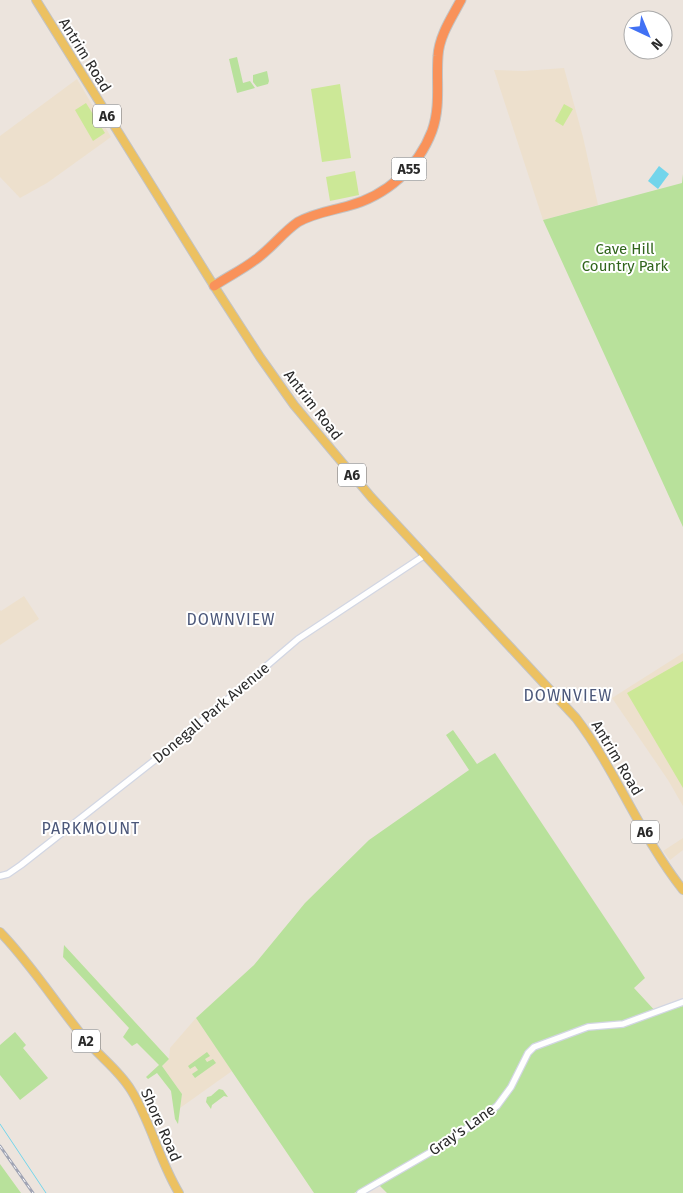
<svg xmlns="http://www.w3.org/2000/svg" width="683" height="1193" viewBox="0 0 683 1193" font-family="'Fira Sans',sans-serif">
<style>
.education{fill:#ede0cd}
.green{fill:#b8e19b}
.pitch{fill:#cce897}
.water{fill:#73d5eb}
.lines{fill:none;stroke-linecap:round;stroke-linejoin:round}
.stream{stroke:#73d5eb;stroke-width:1}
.minor-casing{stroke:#d2d6e3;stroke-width:8}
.major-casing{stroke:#c3c3c3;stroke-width:10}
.highway-casing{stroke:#c3c3c3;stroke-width:11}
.minor{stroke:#fff;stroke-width:5.5}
.major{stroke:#ecc161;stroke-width:8}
.highway{stroke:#f9925a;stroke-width:9}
.rail-casing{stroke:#a0a4b4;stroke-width:3}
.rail{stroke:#fff;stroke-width:1;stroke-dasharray:4;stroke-linecap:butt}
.labels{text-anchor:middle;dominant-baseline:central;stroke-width:4;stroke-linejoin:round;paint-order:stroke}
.shield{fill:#fff;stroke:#6a6a6a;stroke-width:1}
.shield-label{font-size:14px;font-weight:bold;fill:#2a2a2a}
.street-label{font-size:15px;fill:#2a2a2a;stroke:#fff}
.park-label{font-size:15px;fill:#31651c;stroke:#fff}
.neighbourhood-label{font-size:16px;letter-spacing:1px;fill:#4c587a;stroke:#fff}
</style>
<rect width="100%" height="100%" fill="#ece4dd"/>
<path class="education" d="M564 68 583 137 598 205 543 220 494 70 524 71Z
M77 79 111 137 47 183 20 198 0 177V136Z
M24 596 39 619 0 645V610L1 611Z
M683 653V806L668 780 612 698Z
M683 838V850L670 860 663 851Z
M196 1018 232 1071 180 1108 182 1094 162 1066 169 1059 170 1048Z"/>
<path class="green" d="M237 57 243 83 250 81 255 88 237 93 229 59Z
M267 71 269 81 268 84 257 87 253 82V75Z
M683 174V527L543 220 682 183Z
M453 730 477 764 495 753 645 978 634 988 658 1014 683 1006V1193H387L376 1182 354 1193H314L196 1018 254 965 305 903 369 840 469 770 446 735Z
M64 945 169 1059 162 1066 182 1094 178 1124 175 1119 171 1091 157 1073 148 1079 146 1077 159 1065 137 1043 132 1046 123 1037 129 1028 63 957Z
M15 1032 26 1045 23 1048 48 1078 20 1100 0 1075V1045Z
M207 1052 210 1056 205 1059 207 1062 213 1059 216 1063 195 1078 192 1074 198 1070 195 1066 190 1069 188 1066Z
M219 1089 223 1090 228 1097 224 1096 212 1105 211 1109 206 1102 207 1097 211 1096Z
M0 1164 21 1193H0Z"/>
<path class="pitch" d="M340 84 351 158 322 162 311 89Z
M86 103 105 133 93 141 75 110Z
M564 104 573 109 563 126 555 121Z
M355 171 359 195 330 201 326 177Z
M683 661V788L627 693Z"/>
<path class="water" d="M659 166 669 174 658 189 648 181Z"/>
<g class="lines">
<path class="stream" d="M0 1124 46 1193"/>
<defs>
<path id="minor" d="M0 876 8 874 21 865 174 745 298 639 425 555
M360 1193 450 1141 497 1106 511 1087 528 1053 534 1047 588 1027 623 1024 683 1002"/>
<path id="major" d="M36 0 214 286 260 357 294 405 371 497 576 718C617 772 641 837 683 890
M0 932C32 965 56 1004 85 1039 100 1057 119 1070 131 1090 151 1122 159 1160 179 1193"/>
<path id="highway" d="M214 286C227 277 242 270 255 260 271 249 282 233 298 222 314 213 330 211 348 206 386 196 418 168 432 131 441 106 436 81 438 56 439 36 452 17 461 0"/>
</defs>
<use href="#minor" class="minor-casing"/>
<use href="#major" class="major-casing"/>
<use href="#highway" class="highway-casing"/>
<use href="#minor" class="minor"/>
<use href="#major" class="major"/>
<use href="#highway" class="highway"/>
<defs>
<path id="rail" d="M0 1146 33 1193"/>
</defs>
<use href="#rail" class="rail-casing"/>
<use href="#rail" class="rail"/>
</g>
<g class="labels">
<g class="shield">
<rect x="93" y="104.5" width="28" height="23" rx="4"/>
<rect x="391.5" y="157.5" width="35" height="23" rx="4"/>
<rect x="338" y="463.5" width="28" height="23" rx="4"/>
<rect x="631" y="820.5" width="28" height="23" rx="4"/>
<rect x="72" y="1029.5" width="28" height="23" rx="4"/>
</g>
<g class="shield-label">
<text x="107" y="116">A6</text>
<text x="409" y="169">A55</text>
<text x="352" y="475">A6</text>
<text x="645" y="832">A6</text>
<text x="86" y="1041">A2</text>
</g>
<g class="street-label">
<text transform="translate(85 55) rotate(58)">Antrim Road</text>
<text transform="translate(313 405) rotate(52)">Antrim Road</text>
<text transform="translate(211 713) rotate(-40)">Donegall Park Avenue</text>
<text transform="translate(617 758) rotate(59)">Antrim Road</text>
<text transform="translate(161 1125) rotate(66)">Shore Road</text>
<text transform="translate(462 1130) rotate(-35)">Gray's Lane</text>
</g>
<g class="park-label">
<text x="625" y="249">Cave Hill<tspan x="625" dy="17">Country Park</tspan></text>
</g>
<g class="neighbourhood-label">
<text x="231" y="619">DOWNVIEW</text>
<text x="568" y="695">DOWNVIEW</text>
<text x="91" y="828">PARKMOUNT</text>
</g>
</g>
<g transform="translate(648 35) rotate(136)"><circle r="24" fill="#ffffff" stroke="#aaaaaa"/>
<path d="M0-4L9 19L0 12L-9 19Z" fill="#4171f4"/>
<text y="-8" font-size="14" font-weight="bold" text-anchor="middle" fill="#2a2a2a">N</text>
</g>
</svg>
